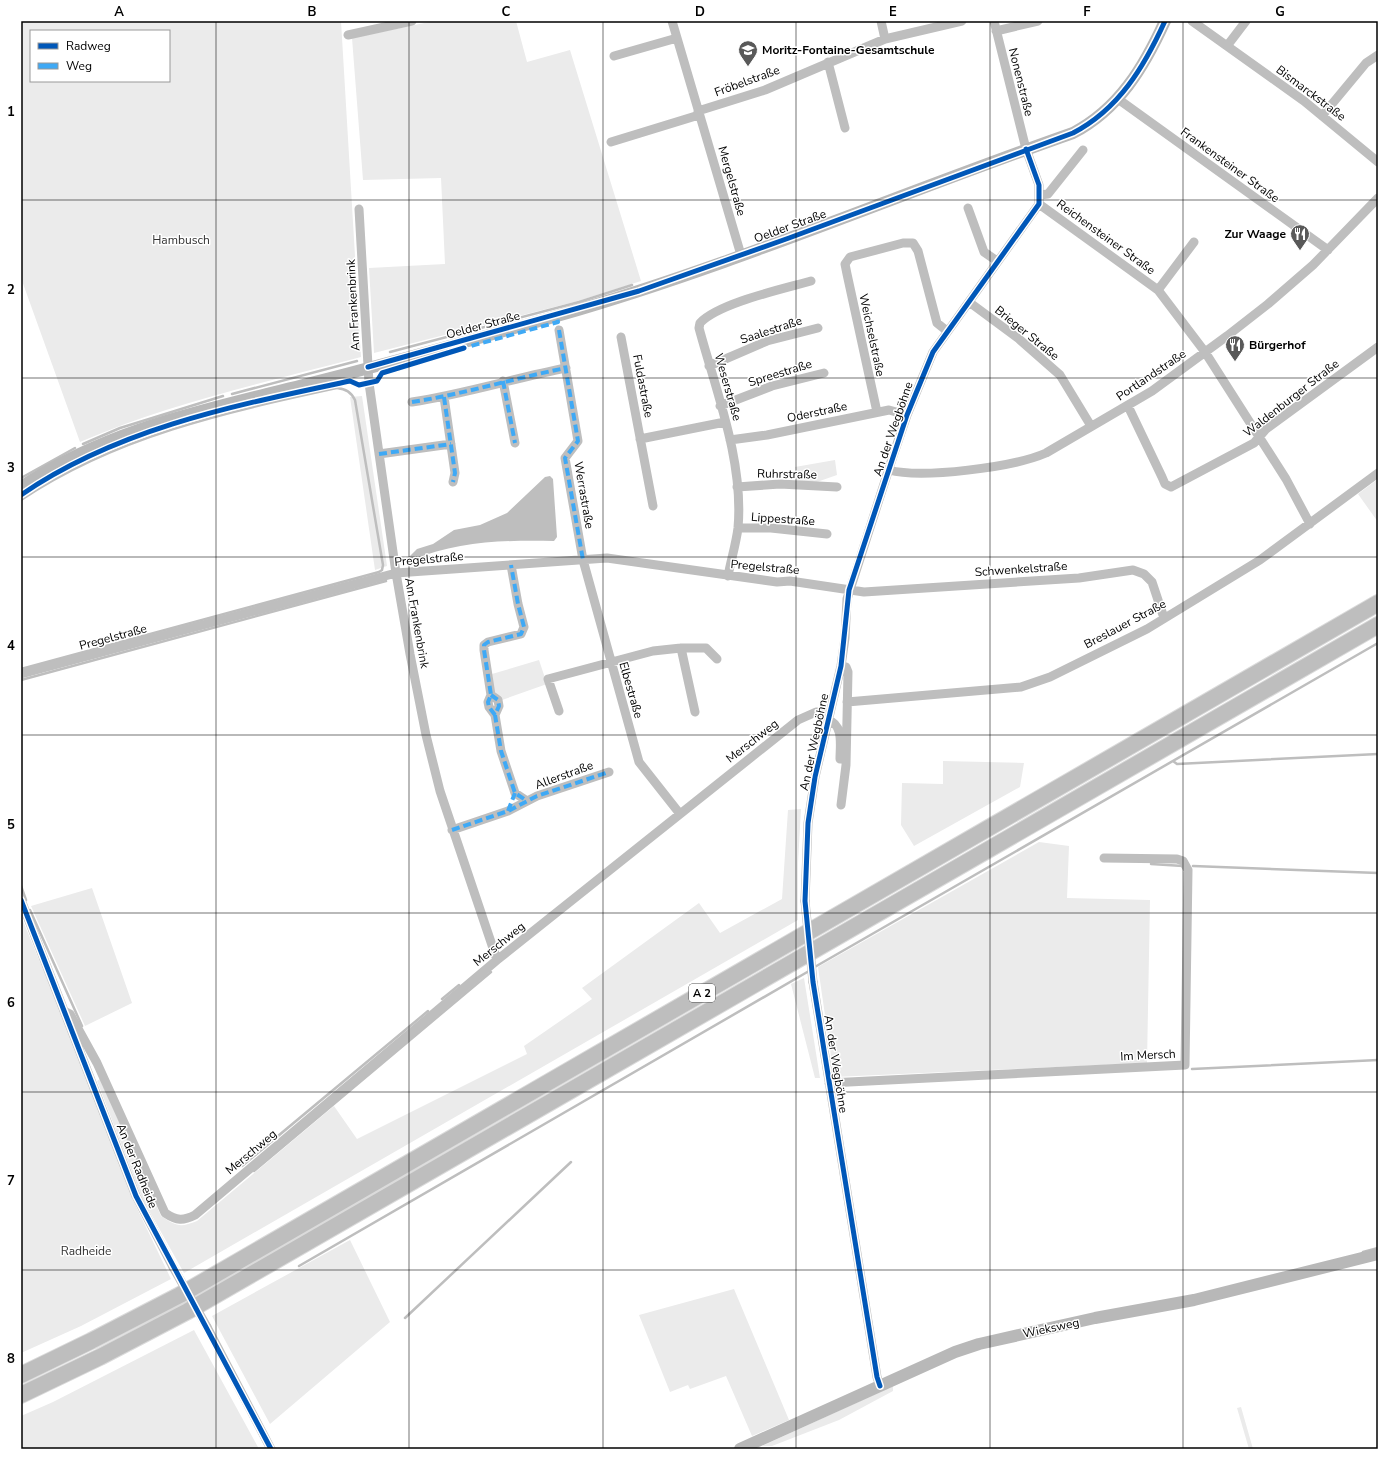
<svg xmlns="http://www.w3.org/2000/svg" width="1399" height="1470" viewBox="0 0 1399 1470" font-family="'Nunito Sans',sans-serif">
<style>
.green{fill:#ebebeb;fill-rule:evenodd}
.water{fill:#bebebe}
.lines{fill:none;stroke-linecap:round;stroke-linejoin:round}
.stream{stroke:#bebebe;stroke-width:2.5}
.highway-casing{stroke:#dbdbdb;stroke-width:18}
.street{stroke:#bebebe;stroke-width:9}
.secondary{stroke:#b8b8b8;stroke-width:12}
.highway{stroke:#bebebe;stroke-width:16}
.street-bridge{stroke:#bebebe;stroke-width:9}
.quiet{stroke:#3fa9f5;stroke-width:4;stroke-dasharray:8 4;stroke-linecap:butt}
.cycleway-casing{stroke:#fff;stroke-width:8}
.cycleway{stroke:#0057b8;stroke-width:5}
.grid{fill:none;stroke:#000;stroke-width:1;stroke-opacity:0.55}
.labels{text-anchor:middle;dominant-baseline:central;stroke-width:3;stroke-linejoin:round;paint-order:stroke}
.shield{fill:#fff;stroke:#4c4c4c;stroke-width:1}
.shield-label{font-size:11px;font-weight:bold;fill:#000}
.poi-label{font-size:12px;font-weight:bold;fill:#000;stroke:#fff;text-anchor:start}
.street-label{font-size:12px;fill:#000;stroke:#fff}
.park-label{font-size:12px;fill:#323232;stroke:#fff}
.neatline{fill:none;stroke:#000;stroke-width:1.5}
.grid-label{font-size:13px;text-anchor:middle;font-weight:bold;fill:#000}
</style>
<rect width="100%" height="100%" fill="#fff"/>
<path class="green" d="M21 21H341L361 357C267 382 170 403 80 442L21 278ZM31 31H169V81H31Z
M434 21H516L527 62 570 50 641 281 578 301 374 353 369 268 445 264 441 178 363 180 352 38Z
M362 396 387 566 375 570 350 397Z
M835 460 837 475 814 483 797 482 795 467Z
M1378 479V522L1358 494Z
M539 660 547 684 502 700 494 691 492 674Z
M943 761 1024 763 1020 787 914 846 901 825 902 783 943 784Z
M801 809 798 863V920L184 1273 142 1198 97 1081 100 1079 161 1216C176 1226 180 1228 197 1221L334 1106 357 1139 527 1054 524 1046 592 999 582 988 699 903 720 933 782 899 788 810Z
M1039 842 1069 846 1067 898 1150 900 1147 1063 834 1077 818 967Z
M92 888 132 1003 85 1026 31 906Z
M21 916 61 1013 133 1200 171 1279 81 1326 21 1353Z
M804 978 820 1078H815L791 984Z
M350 1240 390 1322 270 1424 212 1316Z
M734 1289 789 1420 752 1436 726 1376 690 1389 688 1385 670 1392 639 1315Z
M194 1330 259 1449H21V1416L53 1402Z
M893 1386V1391L839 1420 772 1446H762Z
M1241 1407 1253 1449H1249L1237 1408Z"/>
<path class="water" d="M550 476 553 479 557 537 554 541C507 540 457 541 413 560L409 557 417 549 433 544 454 530 480 525 507 513 545 477Z"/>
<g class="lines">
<path class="stream" d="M390 352 579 302 632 285
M232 394 357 361
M83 444 120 428 223 396
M21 478 75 448
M21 500C116 436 227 412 337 388 346 389 351 392 355 400L383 565 382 570 379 572 21 669
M21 680 386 581
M1173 761 1177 764 1378 754
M1151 864 1183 866
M1193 866 1378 873
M21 886 26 900
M30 910 82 1026
M813 968 1378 643
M442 999 459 985
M1192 1069 1378 1060
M242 1166 428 1011
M254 1171 491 972
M1363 1252 1378 1248
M299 1266 809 971
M405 1318 571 1162"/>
<defs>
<path id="highway" d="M21 1375 91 1341 180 1295 1378 603
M21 1395 100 1357 188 1311 1378 625"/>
</defs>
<use href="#highway" class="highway-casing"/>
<path class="street" d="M672 21 741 255
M881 21 885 39
M1192 21 1304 101 1378 162
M996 31 1038 21
M348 35 412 21
M1227 46 1246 21
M614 56 677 38
M828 62 845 128
M1118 99 1328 250
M698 111 765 90 885 39 962 21
M1322 116 1366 63 1378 55
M611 142 699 115
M1040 195 1048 194 1083 150
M1039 204 1158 290 1205 352 1286 479 1310 524
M968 208 984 252 997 261
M359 209 369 383 396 573 410 654 426 735 440 791 497 960
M1158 290 1194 242
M969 302 1019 339 1060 375 1091 426
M559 330 578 441 565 458 583 560 639 762 680 814
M621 337 653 506
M709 366 767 341 818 328
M503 381 515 443
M444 397 455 473 453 482
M412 402C464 394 515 378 566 368
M720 406 772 386 824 373
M1128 406 1162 477 1165 484 1171 487 1254 443 1266 429 1378 347
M877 412 847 274 845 264 850 257 903 243H913L918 251 937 323 947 331
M640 439 725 422
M730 440 767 435 889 410 907 415
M379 454 451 444
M889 470C922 479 1014 467 1046 453L1152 391 1227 336 1268 304 1313 265 1378 198
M737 487 780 484 837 487
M738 528H771L827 534
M728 576C731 560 736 544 738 528 744 462 716 391 699 328L700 323C719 303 783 289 811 281
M681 648 695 712
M21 674 396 573 607 558 777 582 790 581 864 592 1079 578 1133 570 1144 574 1152 582 1164 618
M491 695 498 700 499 706 495 715 501 751 515 793 527 801
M847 702 1021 687 1050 677 1147 629 1260 560 1378 473
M559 711 548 679 653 651 681 648H706L717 659
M495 715 489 707 488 702 491 695 484 650V645L488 642 521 634 524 627 518 604 511 565
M828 720C844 725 840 745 840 759
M841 805 846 765 848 672 846 667 841 666
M452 830 508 811 537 796 609 772
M21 900 136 1196 173 1267
M805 901 808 823 815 777 841 666 845 638 847 599 894 453 907 415 933 352 1039 204V185L1026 149 994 21
M813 982 877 1377 880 1386
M66 1012 70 1014 97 1063 165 1213C177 1221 183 1221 195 1215L497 960 798 720 816 712 829 715
M829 1083 1185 1065 1188 870 1183 861 1177 859 1104 858
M207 1327 271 1449"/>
<path class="secondary" d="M21 487C107 429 204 410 303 385 388 364 472 340 557 316 732 266 901 193 1073 133 1119 109 1144 67 1165 21
M740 1449 955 1352 979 1344 1095 1318 1194 1300 1378 1254"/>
<use href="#highway" class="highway"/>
<path class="street-bridge" d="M805 901 813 982
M173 1267 207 1327"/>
<path class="quiet" d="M559 330 578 441 565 458 583 560
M460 349 558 322 557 316
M503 381 515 443
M444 397 455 473 453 482
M412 402C464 394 515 378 566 368
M379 454 451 444
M491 695 498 700 499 706 495 715 501 751 515 793 527 801
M495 715 489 707 488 702 491 695 484 650V645L488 642 521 634 524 627 518 604 511 565
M508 811 515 793
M452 830 508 811 537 796 609 772"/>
<defs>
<path id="cycleway" d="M368 367 639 291 789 238 1073 133C1119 109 1144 67 1165 21
M21 495C118 428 237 405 350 381L359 385 377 381 382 373 464 348
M21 900 136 1196 271 1449
M880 1386 877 1377 813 982 805 901 808 823 815 777 841 666 849 590 907 415 933 352 1039 204V185L1026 149"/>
</defs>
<use href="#cycleway" class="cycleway-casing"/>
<use href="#cycleway" class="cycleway"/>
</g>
<path class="grid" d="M216 21V1449M409 21V1449M603 21V1449M796 21V1449M990 21V1449M1183 21V1449M21 200H1378M21 378H1378M21 557H1378M21 735H1378M21 913H1378M21 1092H1378M21 1270H1378"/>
<defs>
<symbol id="school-pin" viewBox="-11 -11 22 30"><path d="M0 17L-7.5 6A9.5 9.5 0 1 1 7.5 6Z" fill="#595959" stroke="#fff"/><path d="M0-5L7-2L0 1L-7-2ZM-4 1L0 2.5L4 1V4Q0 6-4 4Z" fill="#fff"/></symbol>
<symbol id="restaurant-pin" viewBox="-11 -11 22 30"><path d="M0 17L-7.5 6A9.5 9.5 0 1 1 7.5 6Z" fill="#595959" stroke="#fff"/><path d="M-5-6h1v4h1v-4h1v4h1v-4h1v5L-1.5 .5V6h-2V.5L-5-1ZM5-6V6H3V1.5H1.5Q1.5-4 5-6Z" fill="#fff"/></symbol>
</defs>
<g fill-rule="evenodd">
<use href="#school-pin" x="737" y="39" width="22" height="30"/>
<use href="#restaurant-pin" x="1289" y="223" width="22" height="30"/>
<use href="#restaurant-pin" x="1224" y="334" width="22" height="30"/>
</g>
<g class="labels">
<rect class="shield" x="689" y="984" width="26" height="18" rx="3"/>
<g class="shield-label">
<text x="702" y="993">A 2</text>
</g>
<g class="poi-label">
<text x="762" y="50">Moritz-Fontaine-Gesamtschule</text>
<text x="1286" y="234" text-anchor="end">Zur Waage</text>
<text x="1249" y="345">Bürgerhof</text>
</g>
<g class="street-label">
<text transform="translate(747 81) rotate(-20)">Fröbelstraße</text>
<text transform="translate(1021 82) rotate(76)">Nonenstraße</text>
<text transform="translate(1311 93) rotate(37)">Bismarckstraße</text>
<text transform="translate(1230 165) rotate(36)">Frankensteiner Straße</text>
<text transform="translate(732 181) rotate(74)">Mergelstraße</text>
<text transform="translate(790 226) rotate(-20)">Oelder Straße</text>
<text transform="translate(1106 237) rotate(36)">Reichensteiner Straße</text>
<text transform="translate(353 305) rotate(-93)">Am Frankenbrink</text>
<text transform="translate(483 325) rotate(-15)">Oelder Straße</text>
<text transform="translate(771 330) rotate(-18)">Saalestraße</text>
<text transform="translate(1027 333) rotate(39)">Brieger Straße</text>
<text transform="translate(872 335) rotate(78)">Weichselstraße</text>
<text transform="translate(780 373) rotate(-17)">Spreestraße</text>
<text transform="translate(1151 375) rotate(-34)">Portlandstraße</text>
<text transform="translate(643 386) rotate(79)">Fuldastraße</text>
<text transform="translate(728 387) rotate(74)">Weserstraße</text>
<text transform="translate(1291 398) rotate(-38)">Waldenburger Straße</text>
<text transform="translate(817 412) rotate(-12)">Oderstraße</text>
<text transform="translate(893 429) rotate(-71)">An der Wegböhne</text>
<text transform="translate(787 474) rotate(1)">Ruhrstraße</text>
<text transform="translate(584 495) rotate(80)">Werrastraße</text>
<text transform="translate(783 519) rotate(4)">Lippestraße</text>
<text transform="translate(429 559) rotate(-5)">Pregelstraße</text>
<text transform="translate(765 567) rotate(5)">Pregelstraße</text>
<text transform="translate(1021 569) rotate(-4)">Schwenkelstraße</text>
<text transform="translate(417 623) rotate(80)">Am Frankenbrink</text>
<text transform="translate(1125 624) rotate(-28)">Breslauer Straße</text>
<text transform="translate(113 637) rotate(-15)">Pregelstraße</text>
<text transform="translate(631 690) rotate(74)">Elbestraße</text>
<text transform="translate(752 741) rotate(-38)">Merschweg</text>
<text transform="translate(814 742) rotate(-78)">An der Wegböhne</text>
<text transform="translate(564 775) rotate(-20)">Allerstraße</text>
<text transform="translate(499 944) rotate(-39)">Merschweg</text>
<text transform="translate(1148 1055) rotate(-3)">Im Mersch</text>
<text transform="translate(836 1064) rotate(81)">An der Wegböhne</text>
<text transform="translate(251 1152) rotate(-40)">Merschweg</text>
<text transform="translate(137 1166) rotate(68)">An der Radheide</text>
<text transform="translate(1051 1328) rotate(-12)">Wieksweg</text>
</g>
<g class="park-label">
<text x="181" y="240">Hambusch</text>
<text x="86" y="1251">Radheide</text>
</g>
</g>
<rect width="1399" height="1470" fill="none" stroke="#ffffff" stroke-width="44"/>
<rect x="30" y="30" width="140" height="52" fill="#ffffff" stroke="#999999"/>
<rect x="38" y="43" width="20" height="6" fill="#0057b8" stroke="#999999"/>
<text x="66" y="50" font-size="12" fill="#000000">Radweg</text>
<rect x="38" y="63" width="20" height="6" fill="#3fa9f5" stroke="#999999"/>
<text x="66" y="70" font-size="12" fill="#000000">Weg</text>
<rect x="22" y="22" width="1355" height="1426" class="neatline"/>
<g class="grid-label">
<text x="119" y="16">A</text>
<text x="312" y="16">B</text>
<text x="506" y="16">C</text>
<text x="700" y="16">D</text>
<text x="893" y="16">E</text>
<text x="1087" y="16">F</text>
<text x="1280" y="16">G</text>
<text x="11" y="116">1</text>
<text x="11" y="294">2</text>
<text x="11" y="472">3</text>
<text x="11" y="650">4</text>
<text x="11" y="829">5</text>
<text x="11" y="1007">6</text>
<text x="11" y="1185">7</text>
<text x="11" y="1363">8</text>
</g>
</svg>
